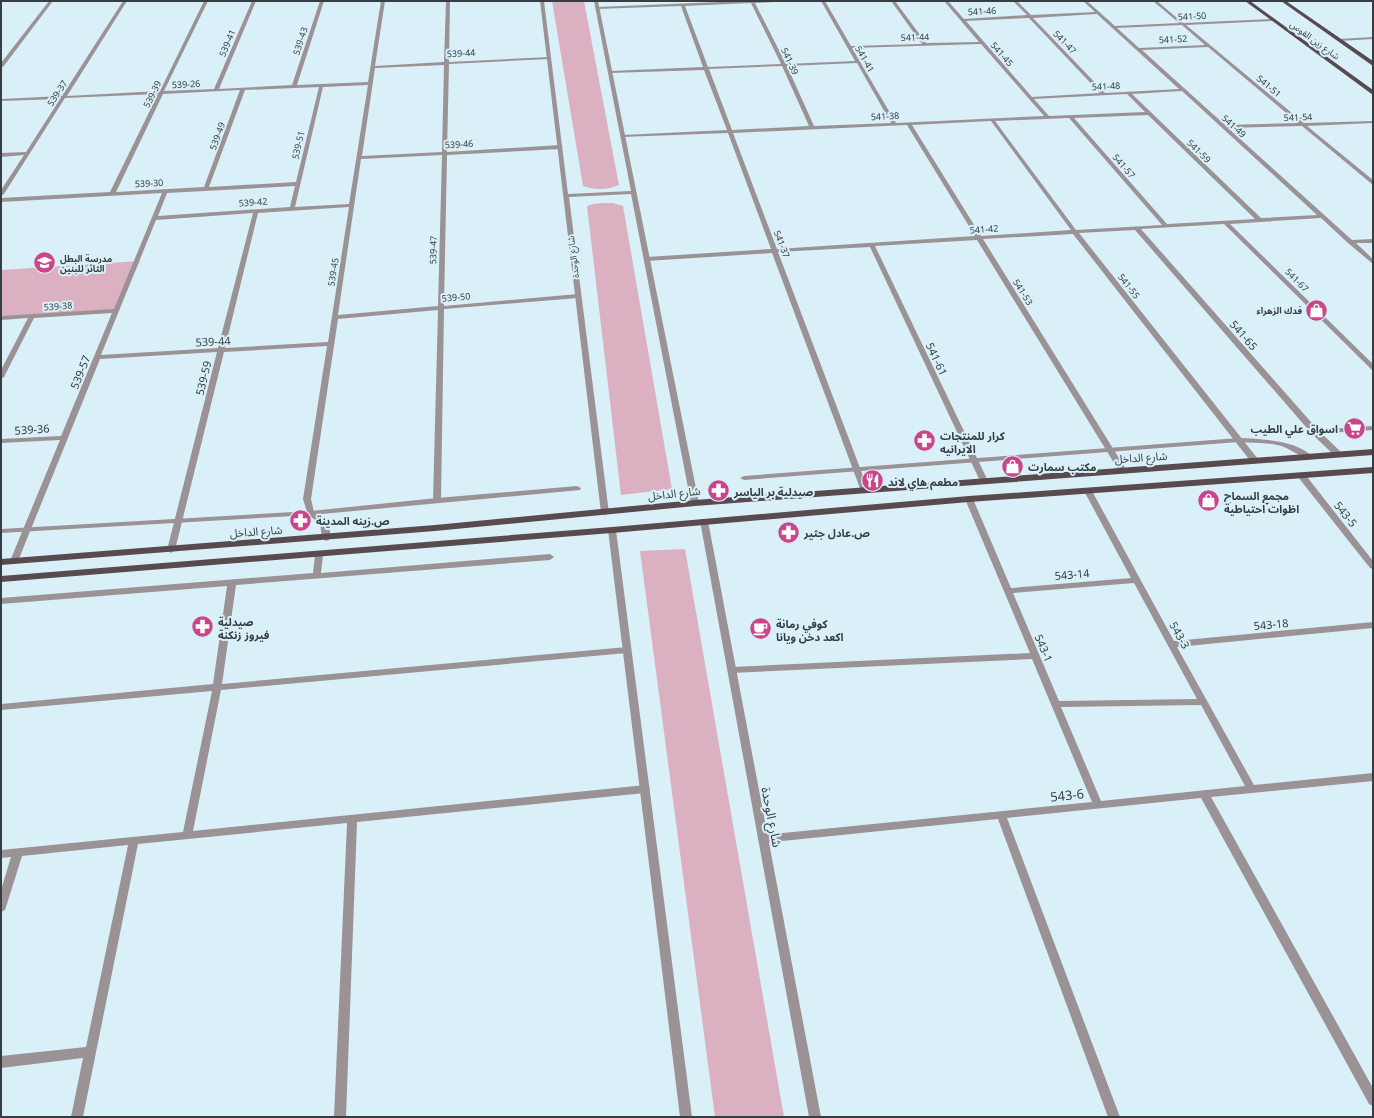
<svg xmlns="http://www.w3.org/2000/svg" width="1374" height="1118" viewBox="0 0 1374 1118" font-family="'Noto Sans','Noto Sans Arabic',sans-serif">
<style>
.green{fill:#dbb1c2}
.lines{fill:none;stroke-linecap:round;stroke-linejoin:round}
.service{fill:#9b9296;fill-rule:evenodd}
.minor{fill:#9b9296;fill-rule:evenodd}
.tertiary{fill:#9b9296;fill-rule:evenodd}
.primary{fill:#594a50;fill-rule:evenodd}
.labels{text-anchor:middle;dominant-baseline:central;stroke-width:4;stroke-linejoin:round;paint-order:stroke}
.far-street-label{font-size:9px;fill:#363e42;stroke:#daf0f9}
.far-poi-label{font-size:9px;font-weight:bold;fill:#363e42;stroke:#daf0f9;text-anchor:start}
.street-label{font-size:11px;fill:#363e42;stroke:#daf0f9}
.poi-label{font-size:11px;font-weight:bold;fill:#363e42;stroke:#daf0f9;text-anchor:start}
.near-street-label{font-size:13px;fill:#363e42;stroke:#daf0f9}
</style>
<rect width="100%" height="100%" fill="#daf0f9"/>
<path class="green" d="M552 1H584L619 185C608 190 595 190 583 186Z
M603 203H613L623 206 672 489 621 495 587 206 593 204Z
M140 261 116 311 1 318V270Z
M685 549 784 1117H715L640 551Z"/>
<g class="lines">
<path class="service" d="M1373 426V430L1315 434 1311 432 1315 430Z
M1239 438C1261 439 1295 440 1312 456L1311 458C1302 459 1292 450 1284 447 1270 442 1253 443 1239 442L744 480 740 478 744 476Z
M577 486 581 488 580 490 311 515 1 533V529L311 511 437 498Z"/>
<path class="minor" d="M49 1H53L3 67H1V63Z
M123 1H127L67 96 160 91 204 1H208L164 91 214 89 252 1H256L219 89 292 85 320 1H324L297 85 368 82 381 1H385L375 66 444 62 446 1H450L449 62 549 57 551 58 549 59 449 64 447 152 560 145 563 147 560 149 447 155 444 306 578 294 581 296 578 298 444 309 441 500 440 502H434L433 500 438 310 338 319 311 499 314 512C326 517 333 527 329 540L326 541 322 538 320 523 308 515 303 499 327 346 224 352 175 550 171 553 167 550 217 352 100 359 18 561 17 563H11L10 561 60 440 1 443V439L61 436 112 313 34 318 4 377 1 379V370L28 318 1 320V316L114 309 162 193 1 202V198L110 192 158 94 65 98 4 194 1 196V190L24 155 1 157V153L26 152 60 99 1 101V99L62 96ZM444 65 442 152 362 156 375 68ZM368 85 349 204 295 207 323 87ZM319 87 296 182 209 187 245 90ZM240 90 204 187 116 192 163 94ZM442 155 438 306 338 315 361 159ZM295 186 290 207 158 216 167 193ZM349 207 328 342 225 348 258 213ZM253 213 218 348 101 355 156 220Z
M744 1H776L774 2 755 3 786 64 855 61 821 1H825L851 46 922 44 891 1H895L926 43 979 42 944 1H948L964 19 1027 15 1013 1H1017L1031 15 1095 12 1083 1H1087L1115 26 1179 23 1153 1H1157L1183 23 1273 19 1272 21 1186 25 1304 123 1373 121V123L1307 126 1373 180V185L1302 126 1228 128 1352 240 1373 239V243H1356L1373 259V264L1348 243 1321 218 1230 224 1373 364V370L1371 369 1224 224 1141 229 1318 430 1341 452 1342 454 1341 456H1335L1312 434 1135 230 1079 233 1258 459 1259 461 1258 463H1252L1073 234 983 239 1127 471 1123 473 1119 471 977 240 875 246 988 481 987 483H981L870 247 778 252 868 489 864 491H861L772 253 647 261 644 259 647 257 771 249 728 133 622 137 620 136 622 135 727 130 704 70 610 73 608 72 610 71 703 67 681 6 597 9 595 8 597 7ZM751 3 781 64 708 67 685 6ZM1097 14 1179 89 1105 93 1033 18ZM1029 18 1100 93 1032 97 966 21ZM1182 25 1205 45 1139 48 1117 28ZM981 44 1044 116 896 123 852 48ZM1208 47 1298 123 1225 125 1142 50ZM857 63 891 123 814 126 787 66ZM782 66 809 126 732 130 709 69ZM1182 91 1317 215 1261 218 1132 94ZM1127 94 1145 112 1049 116 1034 99ZM1148 115 1255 219 1167 224 1074 118ZM1069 118 1162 225 1076 230 995 121ZM991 121 1071 230 981 236 912 125ZM907 125 975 236 777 249 733 133Z
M1373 37V39L1339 41 1337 40 1339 39Z
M1298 473H1304L1373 561V569L1370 568 1298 477 1297 475Z
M1085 489H1091L1092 491 1174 641 1373 622V628L1177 647 1254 785 1373 773V781L1211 797 1373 1088V1106L1369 1104 1201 798 1007 818 1120 1117H1108L998 819 763 843 759 842 758 839 759 836 763 835 1092 802 1032 659 732 673 729 672 728 670 729 668 732 667 1030 653 965 499 969 497 973 499 1011 588 1131 578 1084 491ZM1134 583 1197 699 1059 701 1013 593ZM1201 705 1245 786 1101 801 1061 707Z
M319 551 323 554 321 573 550 554 554 557 550 560 236 585 222 684 627 647 630 648 631 650 630 652 627 653 221 690 193 831 645 785 648 786 650 789 648 792 645 793 357 822 346 1117H334L347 823 138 844 83 1117H71L83 1058 1 1068V1056L86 1047 128 845 22 856 6 907 5 910 1 912V890L11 857 1 858V850L183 832 212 691 1 710V704L213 684 227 586 1 604V598L313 573 315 554Z"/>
<path class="tertiary" d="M540 1H544L568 194 631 191 594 1H598L699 503 698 505H692L691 503 631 194 569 197 609 513 605 515 601 513Z
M701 519H704L708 521 821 1117H809L700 521Z
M609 528H612L616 530 692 1117H680L608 530Z"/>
<path class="primary" d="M1245 1H1250L1373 90V95Z
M1281 1H1286L1373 61V66Z
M1373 449V455L695 506 435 531 1 565V559L435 525 695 500Z
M1373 467V473L969 502 612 533 1 582V576L612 527 969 496Z"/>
</g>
<defs>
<symbol id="school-disc" viewBox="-11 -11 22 22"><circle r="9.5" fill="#ca4589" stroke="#daf0f9"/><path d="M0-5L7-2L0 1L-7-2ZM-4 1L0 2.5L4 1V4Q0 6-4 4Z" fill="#fff"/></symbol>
<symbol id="shop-disc" viewBox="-11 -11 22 22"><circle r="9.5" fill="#ca4589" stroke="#daf0f9"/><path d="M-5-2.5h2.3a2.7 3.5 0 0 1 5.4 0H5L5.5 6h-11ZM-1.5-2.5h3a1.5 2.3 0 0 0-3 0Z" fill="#fff"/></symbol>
<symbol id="supermarket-disc" viewBox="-11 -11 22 22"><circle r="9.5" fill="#ca4589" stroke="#daf0f9"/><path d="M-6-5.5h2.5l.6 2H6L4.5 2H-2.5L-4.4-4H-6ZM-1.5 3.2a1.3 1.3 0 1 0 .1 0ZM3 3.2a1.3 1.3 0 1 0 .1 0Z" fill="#fff"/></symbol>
<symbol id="pharmacy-disc" viewBox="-11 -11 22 22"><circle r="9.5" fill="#ca4589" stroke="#daf0f9"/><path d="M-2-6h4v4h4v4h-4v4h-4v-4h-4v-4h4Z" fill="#fff"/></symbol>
<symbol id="restaurant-disc" viewBox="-11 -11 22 22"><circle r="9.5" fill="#ca4589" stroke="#daf0f9"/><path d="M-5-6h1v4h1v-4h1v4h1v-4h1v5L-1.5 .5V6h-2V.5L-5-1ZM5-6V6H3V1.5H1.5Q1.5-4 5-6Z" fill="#fff"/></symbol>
<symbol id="cafe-disc" viewBox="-11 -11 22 22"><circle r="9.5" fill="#ca4589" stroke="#daf0f9"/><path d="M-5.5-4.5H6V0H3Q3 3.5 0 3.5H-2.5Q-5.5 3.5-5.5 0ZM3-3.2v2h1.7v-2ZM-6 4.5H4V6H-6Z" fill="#fff"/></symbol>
</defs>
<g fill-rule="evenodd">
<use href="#school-disc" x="32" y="250" width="25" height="25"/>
<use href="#shop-disc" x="1304" y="298" width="25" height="25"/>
<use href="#supermarket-disc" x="1342" y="416" width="25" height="25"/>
<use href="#pharmacy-disc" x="912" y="428" width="25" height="25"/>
<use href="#shop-disc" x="1000" y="454" width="25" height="25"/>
<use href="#restaurant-disc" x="860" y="468" width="25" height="25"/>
<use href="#pharmacy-disc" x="706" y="478" width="25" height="25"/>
<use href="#shop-disc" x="1196" y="488" width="25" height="25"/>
<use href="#pharmacy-disc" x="288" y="508" width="25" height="25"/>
<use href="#pharmacy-disc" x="776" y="520" width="25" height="25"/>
<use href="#pharmacy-disc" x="190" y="614" width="25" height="25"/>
<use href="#cafe-disc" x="748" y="616" width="25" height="25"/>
</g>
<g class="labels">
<g class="far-street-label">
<text transform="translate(982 11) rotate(-3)">541-46</text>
<text transform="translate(1192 16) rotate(-3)">541-50</text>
<text transform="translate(915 37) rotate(-2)">541-44</text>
<text transform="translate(1173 39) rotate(-3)">541-52</text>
<text transform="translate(1315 40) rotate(36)">شارع زين القوس</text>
<text transform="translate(300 41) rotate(-72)">539-43</text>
<text transform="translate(1065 42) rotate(46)">541-47</text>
<text transform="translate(227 43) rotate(-67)">539-41</text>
<text transform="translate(461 53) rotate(-3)">539-44</text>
<text transform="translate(1002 54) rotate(49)">541-45</text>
<text transform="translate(865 59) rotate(60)">541-41</text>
<text transform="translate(790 61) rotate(65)">541-39</text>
<text transform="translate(186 84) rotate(-3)">539-26</text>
<text transform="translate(1106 86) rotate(-3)">541-48</text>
<text transform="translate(1269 86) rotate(40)">541-51</text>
<text transform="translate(57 93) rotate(-57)">539-37</text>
<text transform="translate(152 94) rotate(-64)">539-39</text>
<text transform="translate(885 116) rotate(-3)">541-38</text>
<text transform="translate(1298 117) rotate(-2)">541-54</text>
<text transform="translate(1234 126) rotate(42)">541-49</text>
<text transform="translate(217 136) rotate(-70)">539-49</text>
<text transform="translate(459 144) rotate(-3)">539-46</text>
<text transform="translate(298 145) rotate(-77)">539-51</text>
<text transform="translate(1199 151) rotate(44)">541-59</text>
<text transform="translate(1124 166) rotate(49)">541-57</text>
<text transform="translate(149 183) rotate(-3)">539-30</text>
<text transform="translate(253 202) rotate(-4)">539-42</text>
<text transform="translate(984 229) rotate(-4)">541-42</text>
<text transform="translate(782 244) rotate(69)">541-37</text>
<text transform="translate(433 250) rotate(-89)">539-47</text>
<text transform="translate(573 257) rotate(-97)">شارع الوحدة</text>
<text transform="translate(333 272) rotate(-81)">539-45</text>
<text transform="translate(1297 280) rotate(45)">541-67</text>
<text transform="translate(1129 286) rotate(52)">541-55</text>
<text transform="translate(1023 292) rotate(58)">541-53</text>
<text transform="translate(456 297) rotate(-5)">539-50</text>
<text transform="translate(58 306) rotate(-4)">539-38</text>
</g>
<g class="far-poi-label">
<text x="60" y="258">مدرسة البطل<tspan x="60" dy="10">الثائر للبنين</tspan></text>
<text x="1302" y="310" text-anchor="end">فدك الزهراء</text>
</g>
<g class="street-label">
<text transform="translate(1244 335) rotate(49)">541-65</text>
<text transform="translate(213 341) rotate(-3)">539-44</text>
<text transform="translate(937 359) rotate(65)">541-61</text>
<text transform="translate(80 372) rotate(-68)">539-57</text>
<text transform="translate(203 378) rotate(-76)">539-59</text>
<text transform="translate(32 429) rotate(-4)">539-36</text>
<text transform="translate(1141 457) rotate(-4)">شارع الداخل</text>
<text transform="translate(674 493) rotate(-6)">شارع الداخل</text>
<text transform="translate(1346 514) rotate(52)">543-5</text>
<text transform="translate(256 531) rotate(-4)">شارع الداخل</text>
<text transform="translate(1072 574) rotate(-5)">543-14</text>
<text transform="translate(1271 624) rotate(-5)">543-18</text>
<text transform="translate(1180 635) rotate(61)">543-3</text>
<text transform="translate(1044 648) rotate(67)">543-1</text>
</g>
<g class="poi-label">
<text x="1338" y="428" text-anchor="end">اسواق علي الطيب</text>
<text x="940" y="435">كرار للمنتجات<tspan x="940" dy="13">الايرانيه</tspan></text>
<text x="1028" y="466">مكتب سمارت</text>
<text x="888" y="481">مطعم هاي لاند</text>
<text x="734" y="491">صيدلية بر الياسر</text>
<text x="1224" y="495">مجمع السماح<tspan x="1224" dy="13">اظوات احتياطية</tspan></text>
<text x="316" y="520">ص.زينه المدينة</text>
<text x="804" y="532">ص.عادل جثير</text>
<text x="218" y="621">صيدلية<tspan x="218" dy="13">فيروز زنكنة</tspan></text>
<text x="776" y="623">كوفي رمانة<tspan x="776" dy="13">اكعد دخن ويانا</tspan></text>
</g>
<g class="near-street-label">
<text transform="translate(1067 795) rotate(-6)">543-6</text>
<text transform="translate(772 817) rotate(79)">شارع الوحدة</text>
</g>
</g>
<rect width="1374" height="1118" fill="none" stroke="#363e42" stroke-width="4"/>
</svg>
